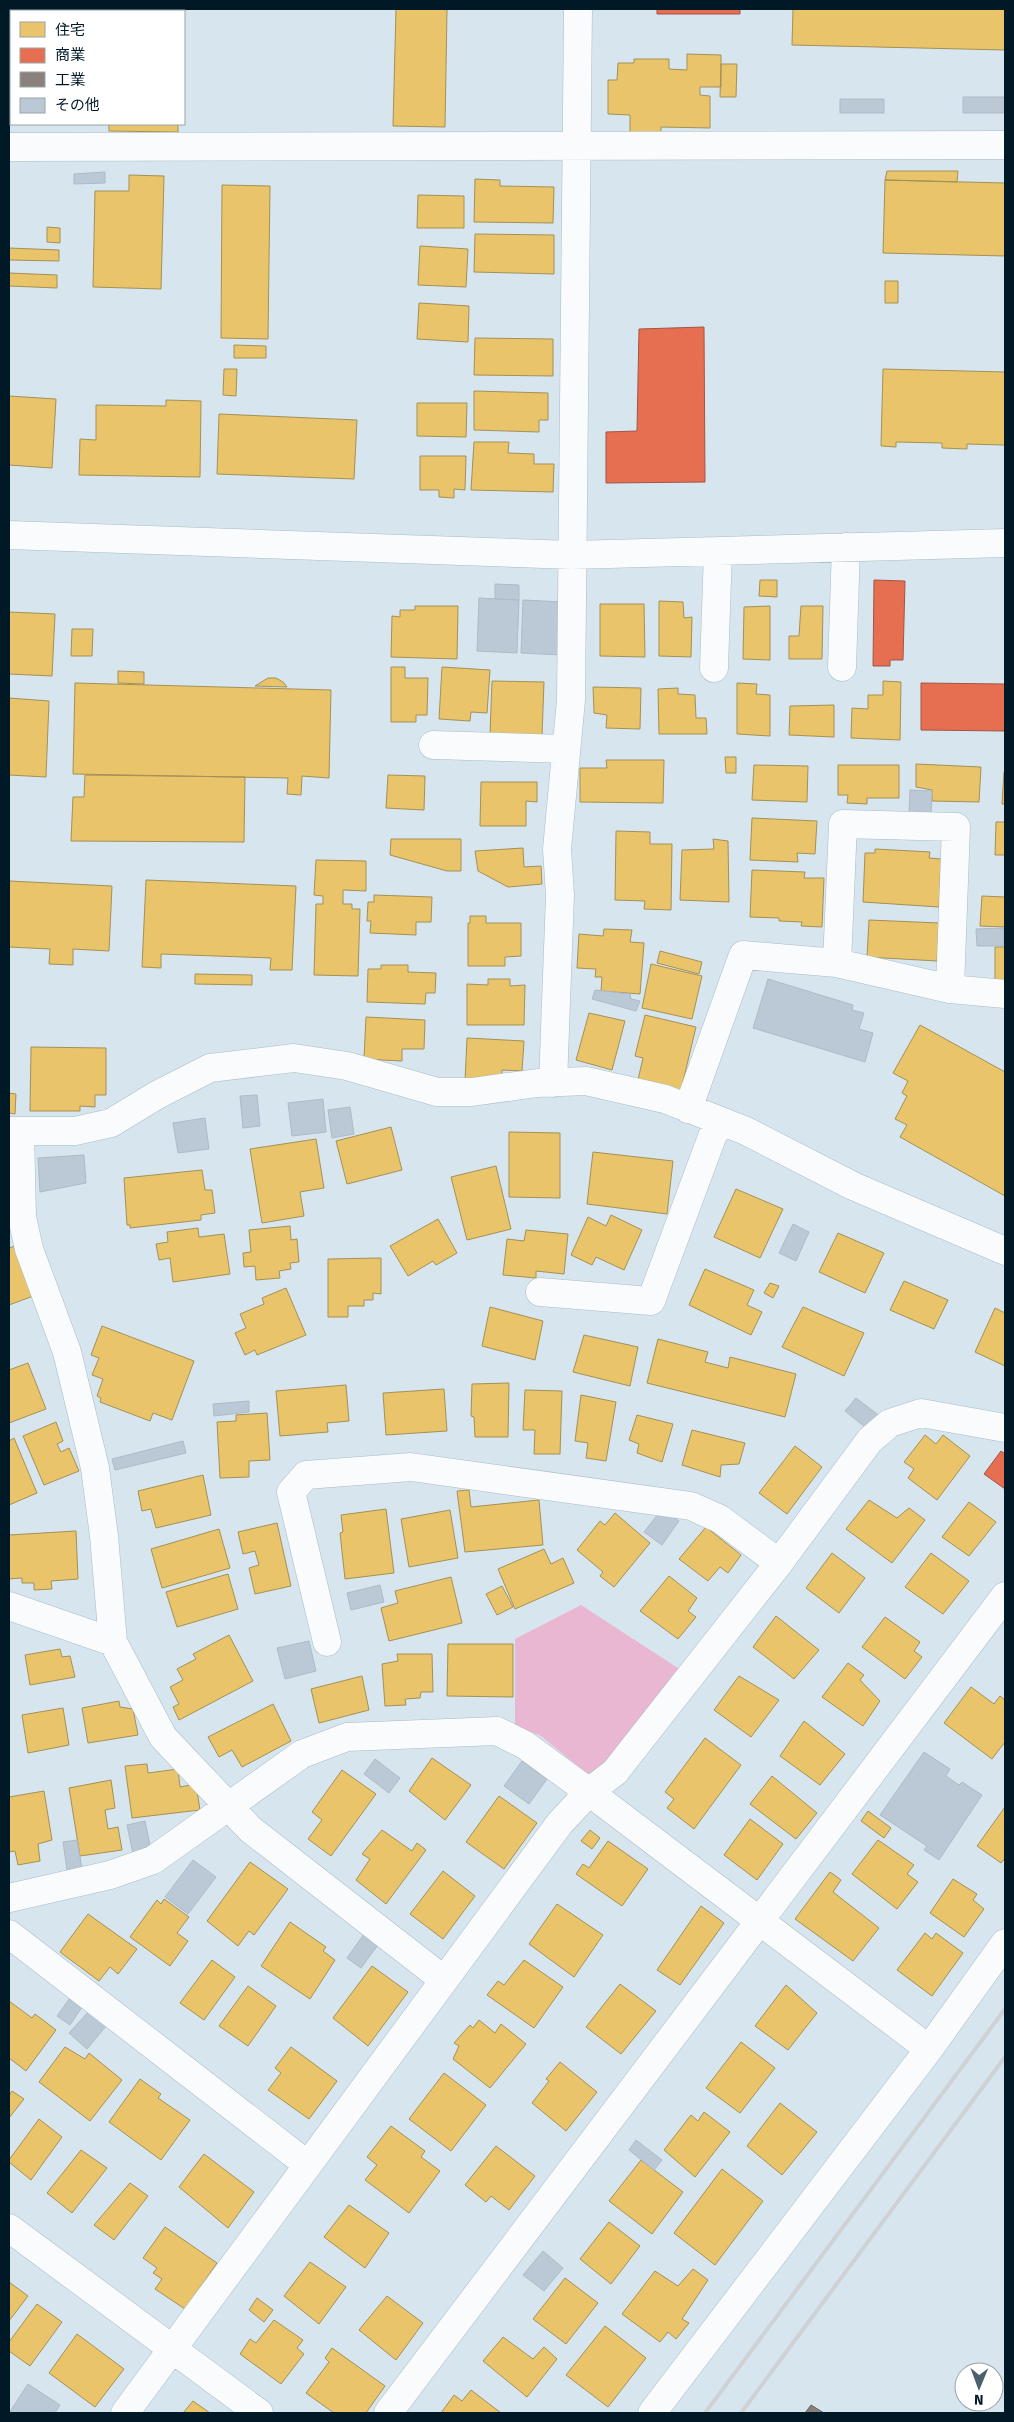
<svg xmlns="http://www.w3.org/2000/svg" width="1014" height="2422" viewBox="0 0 1014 2422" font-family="'Fira Sans','Noto Sans JP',sans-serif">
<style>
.green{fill:#eab7d2}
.homes{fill:#e9c46a;stroke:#a39156}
.shops{fill:#e76f51;stroke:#a25544}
.industry{fill:#8a817c;stroke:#616262}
.building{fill:#bbc9d7;stroke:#adbbc9}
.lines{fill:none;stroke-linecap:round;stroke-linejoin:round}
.minor-casing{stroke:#a8bcc7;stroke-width:29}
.minor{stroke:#f9fbfc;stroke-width:28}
.rail{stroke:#ced2d5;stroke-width:4}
</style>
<rect width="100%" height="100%" fill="#d7e5ee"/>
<path class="green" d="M581 1605 684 1672 596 1781 541 1736 515 1725V1639Z"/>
<path class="homes" d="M111 9H179V11H111Z
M396 9H447L445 127 393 126Z
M793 9H1005V50L792 45Z
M687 54 721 55V87H700V95L710 96V128L661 127V135L630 134V115L608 114V80H617L618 63H634V59H669V69L687 70Z
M721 64H737L736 97H720Z
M109 124H178V132L109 131Z
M887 171H958L957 182 885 180Z
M129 175 164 176 161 289 93 287 95 191H129Z
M475 179 500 180V186L554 187 553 223 474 222Z
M885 180 1005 183V256L883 253Z
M222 185 270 186 268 339 221 338Z
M418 195 464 196V228H417Z
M47 227 60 228V243L47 242Z
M475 234 554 235V274L474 272Z
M420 246 468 249 466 287 418 285Z
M9 248 59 250V261L9 260Z
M9 273 57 275V288L9 286Z
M885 281H898V303H885Z
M419 303 469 306 468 342 417 339Z
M475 338 553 339V376L474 375Z
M234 345 266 346V358H234Z
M224 369H237L236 396 223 395Z
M883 369 1005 372V445L967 444V449L942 448V443L896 442V447L881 446Z
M474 391 548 393V420H539V432L474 430Z
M9 396 56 399 52 468 9 465Z
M166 400 201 401 200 477 79 475 80 439 96 440V405L166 406Z
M417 403H467L466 437 417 436Z
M219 414 357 420 354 479 217 474Z
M474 442H509L508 453 534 454V464H554L553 492 471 490Z
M420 456H466L465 490 454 489V498L439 497V490H420Z
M760 580H777V597L759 596Z
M659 601 683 602 684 618 692 617 691 657 659 656Z
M600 604H644L645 657 600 656Z
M415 606H458L457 659 391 657 392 616 400 617V610H415Z
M770 606V660L743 659 744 607Z
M801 606H823L822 659H789V636H799Z
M9 612 55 614 52 676 9 674Z
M72 629H93L92 656H71Z
M391 667H405V678H428L427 715H416V722H391Z
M442 667 490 670 487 713 471 712 470 721 439 719Z
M118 671 144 672V684L118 683Z
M268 678H276L283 682 287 687 255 686Z
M492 681 544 682 542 735 490 734Z
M883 681 901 682 900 740 851 738 852 708 868 709V695H883Z
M75 683 331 690 329 778 302 776 301 795 287 794 288 778 73 774Z
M737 683 757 684 756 694 770 695V736L737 734Z
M593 687 641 688 640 729 606 728 607 715 594 713Z
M678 688V694L695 695 696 718H706L707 734H659L658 689Z
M9 698 49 701 46 777 9 775Z
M834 705V737L789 735 790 706Z
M725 757H736V773H726Z
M606 760H664L663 803 580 802V768H607Z
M916 764 981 767 979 802 932 801V790L916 787Z
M754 765 808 766 807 802 752 800Z
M838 765H899V798H867V804L847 803 848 795H838Z
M1004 772H1005V804H1002Z
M85 775 245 777 244 842 71 841 73 797H84Z
M388 775 425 776 424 810 386 808Z
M481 782H537V802L526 801V826H480Z
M752 818 817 821 815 854 797 853 798 862 750 860Z
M996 822H1005V855H995Z
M616 831 650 832V844H672L671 910 644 909 645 901 615 900Z
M391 839H461V871H447L390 855Z
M713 839 728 841 729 902 680 900 682 850 714 849Z
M523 848 524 867 541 866 542 884 508 887 478 871 475 851Z
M875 849 930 852 929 858 941 859 939 907 863 902 865 853H875Z
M316 860 366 861V891L343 890V904H352V909H360L358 976 314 975 316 904H323V896L314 895Z
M752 870 805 872 804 878H824L822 927 801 926 802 922 779 921V918L750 917Z
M146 880 296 886 292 970H270L271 958 161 954V968L142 967Z
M9 881 112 886 109 951 73 949V965L49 964 50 949 9 947Z
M374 895 432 897 431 922H416V935L370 933 371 921H367L368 902H374Z
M982 896 1005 897V927L980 926Z
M470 916H486V923H521V956L505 957V966H468V923H470Z
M869 920 939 923 937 961 867 957Z
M604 929 632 930 630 942 644 943 640 994 601 991 602 977H595L596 969 577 968 579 934 603 936Z
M995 947H1005V981H995Z
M660 951 702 962 699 974 657 963Z
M651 964 702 976 692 1019 642 1008Z
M381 965H408V972L436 973 435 993H426L425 1004 367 1002 368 969H381Z
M195 974 252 975V985L195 984Z
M488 979H510V986L525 985 524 1025H467V984L488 985Z
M589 1013 625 1021 612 1070 576 1060Z
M645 1015 696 1027 680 1094 637 1084 643 1058 635 1056Z
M366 1017 425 1020 424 1049H402V1061L364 1059Z
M920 1025 1005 1072V1196L900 1137 907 1125 895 1119 907 1096 902 1093 908 1081 893 1073Z
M467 1038 524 1041 522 1071 502 1070V1084L465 1082Z
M31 1047 106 1048V1095H95V1107L80 1106V1111H30Z
M9 1093 16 1094 15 1114 9 1113Z
M391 1127 402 1170 347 1184 336 1141Z
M509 1132 560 1133V1198L509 1197Z
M316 1139 324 1188 300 1192 304 1216 262 1223 250 1149Z
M593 1152 673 1161 667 1214 587 1204Z
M496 1166 511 1229 467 1240 451 1177Z
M202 1170 205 1190H212L215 1213 201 1215V1220L130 1228V1225H127L124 1178Z
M736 1189 783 1209 760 1258 714 1237Z
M611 1215 642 1230 624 1270 596 1257 592 1265 571 1255 588 1217 606 1226Z
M438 1219 457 1253 436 1265 433 1261 408 1276 390 1246Z
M290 1226 291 1240 297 1239 299 1262 290 1263 291 1269 279 1271 280 1278 256 1280 255 1266 244 1267 243 1253 251 1252 249 1230Z
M198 1228 199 1237 224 1234 230 1274 173 1282 170 1258 159 1260 156 1244 168 1242 167 1232Z
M526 1230 568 1234 564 1274 536 1271V1278L503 1275 507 1239 524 1241Z
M838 1233 884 1253 865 1293 819 1272Z
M18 1245 36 1295 9 1305V1248Z
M381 1258V1294L373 1293V1300H364V1306H348V1317H328V1259Z
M705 1269 754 1290 747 1305 762 1312 751 1335 689 1305Z
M904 1281 948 1300 934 1329 890 1310Z
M770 1283 779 1286 773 1298 764 1293Z
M286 1288 306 1335 257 1355 255 1350 245 1355 235 1333 246 1328 240 1314 264 1304 262 1298Z
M490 1307 543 1321 535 1360 482 1346Z
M803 1307 864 1333 844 1376 782 1347Z
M995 1308 1005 1313V1366L975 1352Z
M102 1326 194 1361 172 1420 153 1413 150 1421 100 1402 101 1398 97 1396 103 1379 92 1375 99 1358 91 1355Z
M584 1335 638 1347 630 1386 573 1372Z
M658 1339 708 1352 705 1362 728 1368 730 1357 796 1374 785 1417 647 1383Z
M28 1363 46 1409 9 1423V1370Z
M509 1383 508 1437H475L474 1417 471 1416 472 1384Z
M346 1385 349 1421 327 1423 328 1432 280 1436 276 1391Z
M444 1389 447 1431 386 1435 383 1393Z
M525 1390 562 1391 560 1454H534L535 1430H523Z
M581 1395 616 1402 606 1461 586 1458 588 1443 575 1441Z
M267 1413 270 1460 249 1461V1477L220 1478 217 1422 236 1421V1415Z
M637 1415 673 1424 662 1462 637 1453 639 1444 629 1440Z
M56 1422 63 1441 57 1444 61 1452 69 1448 79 1471 44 1485 23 1436Z
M692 1430 745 1443 739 1464 721 1465 720 1477 682 1465Z
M925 1435 936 1444 943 1435 970 1456 937 1500 908 1478 914 1469 904 1462Z
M14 1438 37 1493 9 1505V1441Z
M795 1446 822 1467 787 1514 759 1493Z
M203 1475 211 1515 156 1528 151 1509 142 1511 138 1491Z
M469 1490 471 1507 539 1500 543 1545 465 1552 457 1491Z
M869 1500 897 1518 909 1508 925 1520 892 1563 846 1529Z
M969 1502 996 1522 969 1556 942 1537Z
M386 1509 394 1573 345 1579 340 1533 343 1532 341 1515Z
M450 1510 458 1558 409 1567 401 1519Z
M615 1513 650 1543 614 1587 600 1576 603 1572 577 1550 600 1521 605 1525Z
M277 1523 291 1586 255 1594 249 1568 259 1565 255 1551 243 1554 238 1532Z
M706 1527 741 1555 728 1573 720 1567 708 1581 679 1559Z
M219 1529 230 1568 162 1588 151 1549Z
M76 1531 78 1579 51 1581 52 1589 34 1590V1583H22V1578L9 1579V1535Z
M544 1549 551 1564 563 1558 574 1583 515 1609 498 1569Z
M832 1553 865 1578 839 1613 806 1588Z
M931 1553 969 1581 943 1614 905 1587Z
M228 1574 238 1609 177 1627 166 1592Z
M669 1576 697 1598 688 1611 696 1617 678 1639 640 1611Z
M451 1577 462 1623 389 1641 381 1608 398 1603 395 1591Z
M502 1586 513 1607 497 1615 486 1594Z
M776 1616 819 1650 794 1679 753 1647Z
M885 1617 920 1642 914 1651 922 1657 905 1679 862 1647Z
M229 1635 253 1681 179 1720 173 1707 179 1704 170 1687 183 1680 177 1669 196 1659 193 1654Z
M448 1644H513V1697L447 1696Z
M60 1649 62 1657 70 1656 75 1677 30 1685 25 1655Z
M397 1654H432L433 1692H421L420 1698 405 1699 406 1705 385 1706 382 1664 398 1661Z
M848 1663 864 1675 860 1680 880 1701 863 1726 822 1697Z
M362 1676 369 1710 319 1723 311 1689Z
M739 1676 779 1700 751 1737 714 1710Z
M971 1687 994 1704 1000 1696 1005 1700V1742L992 1759 944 1723Z
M119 1701 120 1707 133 1709 138 1735 88 1743 82 1708Z
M273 1704 291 1741 242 1767 232 1750 219 1757 208 1737Z
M63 1708 69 1745 28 1753 22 1715Z
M804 1721 845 1754 820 1785 780 1756Z
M705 1738 741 1765 694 1829 667 1808 674 1799 665 1792Z
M432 1758 471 1785 445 1820 409 1791Z
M147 1764 148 1773 178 1769 180 1787 196 1784 200 1810 132 1818 125 1766Z
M342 1770 376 1794 331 1856 308 1839 322 1820 312 1812Z
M772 1776 817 1813 796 1839 750 1804Z
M111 1780 115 1808 105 1810 108 1829 118 1827 122 1850 80 1856 69 1788Z
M44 1791 52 1840 38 1844 40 1861 18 1865 15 1851 9 1852V1797Z
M499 1796 537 1823 504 1869 466 1842Z
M1005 1807V1858L1001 1863 977 1846Z
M868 1811 891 1828 884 1838 861 1821Z
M750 1819 783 1844 757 1880 724 1855Z
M382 1830 412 1851 417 1843 426 1850 386 1904 356 1880 370 1859 362 1854Z
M590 1830 600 1838 592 1849 581 1841Z
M878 1840 914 1865 907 1874 918 1882 897 1909 852 1874Z
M608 1841 648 1869 622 1906 576 1874 583 1864 589 1868Z
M250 1862 288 1889 254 1935 249 1931 238 1946 207 1921Z
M443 1871 475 1896 443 1939 410 1914Z
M830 1872 841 1880 833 1892 879 1928 853 1961 795 1919Z
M953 1879 977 1894 973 1900 984 1909 964 1937 930 1913Z
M164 1899 189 1917 177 1933 188 1941 170 1966 130 1937 157 1900 161 1904Z
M557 1904 603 1935 574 1977 529 1944Z
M701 1906 724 1923 680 1985 657 1970Z
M88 1914 137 1949 118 1974 110 1967 99 1981 60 1952Z
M290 1922 326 1947 323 1951 335 1960 310 1999 261 1966Z
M925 1933 932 1939 936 1933 963 1953 932 1996 897 1970Z
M212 1960 235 1977 204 2020 180 2003Z
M524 1960 563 1987 534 2028 487 1995 498 1981 504 1985Z
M372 1966 408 1992 368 2046 333 2018Z
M620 1984 656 2011 621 2054 586 2027Z
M786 1985 817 2013 788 2050 755 2026Z
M248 1986 276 2006 248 2046 219 2026Z
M9 2001 32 2018 35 2014 56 2030 26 2071 9 2058Z
M479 2020 495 2033 501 2024 526 2044 490 2088 453 2059 459 2046 454 2043 470 2025 473 2028Z
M741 2042 775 2068 740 2113 706 2088Z
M65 2047 85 2059 89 2053 122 2080 90 2121 39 2082Z
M291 2047 337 2081 309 2119 268 2090 281 2073 275 2068Z
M560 2062 597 2092 566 2131 532 2103 549 2081 546 2079Z
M444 2073 486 2105 451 2151 409 2119Z
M140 2079 161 2094 158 2098 190 2120 161 2160 109 2122Z
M12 2091 24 2099 9 2118V2096Z
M780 2103 817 2132 782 2175 747 2146Z
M704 2112 730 2132 695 2177 664 2150 691 2115 698 2121Z
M39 2119 62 2137 31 2180 9 2162V2160Z
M391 2126 425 2151 421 2157 440 2171 409 2213 365 2180 377 2165 367 2157Z
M496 2146 535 2176 509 2210 491 2196 486 2202 465 2185Z
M81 2150 107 2168 72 2213 47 2193Z
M204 2154 254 2192 228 2228 179 2187Z
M641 2160 683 2192 652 2234 609 2201Z
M722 2169 763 2201 715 2265 674 2233Z
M130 2183 148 2196 114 2240 94 2225Z
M349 2205 389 2233 365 2268 324 2237Z
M609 2222 640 2246 611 2284 580 2259Z
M165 2227 217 2263 185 2309 155 2289 162 2279 153 2273 157 2268 143 2258Z
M310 2262 346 2287 319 2324 284 2296Z
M693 2269 708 2280 682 2319 689 2323 676 2339 668 2332 660 2342 622 2314 655 2271 678 2286Z
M565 2278 598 2303 566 2344 533 2319Z
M9 2282 28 2296 9 2321Z
M387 2296 423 2323 396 2360 359 2330Z
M257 2298 273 2310 264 2322 249 2310Z
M37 2304 62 2322 30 2366 9 2351V2342Z
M274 2320 303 2340 297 2348 304 2354 281 2384 240 2354 250 2339 256 2343Z
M605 2326 646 2358 608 2407 566 2375Z
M77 2334 124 2369 95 2407 49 2373Z
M503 2337 533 2359 544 2347 557 2359 527 2397 483 2361Z
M332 2348 385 2386 366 2413H334L306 2393 329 2362 325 2358Z
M471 2390 501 2413H441L454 2395 462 2401Z
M193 2401 210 2413H183Z"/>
<path class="shops" d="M657 9H740V14H657Z
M704 327 705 482 606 483V432L637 431 639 329Z
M874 580 905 581 903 660H890V666H873Z
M921 683 1005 684V731L921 730Z
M1001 1451 1005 1454V1489L984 1474Z"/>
<path class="industry" d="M811 2405 824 2413H805Z"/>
<path class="building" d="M963 97H1005V113H963Z
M840 99H884V113H840Z
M105 172V183L74 184V174Z
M495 584 519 585V600L495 599Z
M479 598 519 600 517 653 477 651Z
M523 600 563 602 561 655 521 653Z
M910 790 932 791 931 815 909 814Z
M1004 928V946H977L976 929Z
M768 979 853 1005 852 1010 864 1013 859 1029 873 1033 865 1062 753 1028Z
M595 990 630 994 631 999 640 1001 636 1011 592 999Z
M257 1095 260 1126 243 1128 240 1096Z
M323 1099 326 1132 292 1136 288 1103Z
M350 1107 354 1134 332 1138 328 1110Z
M205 1118 209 1149 178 1153 173 1123Z
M84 1155 86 1183 40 1192 38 1158Z
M793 1224 809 1232 796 1261 779 1253Z
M856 1398 881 1417 870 1431 845 1411Z
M249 1401V1412L214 1416 213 1404Z
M183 1441 186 1453 115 1470 112 1459Z
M662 1509 679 1521 662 1545 644 1532Z
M380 1585 384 1602 351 1610 347 1593Z
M309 1641 316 1671 285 1679 277 1648Z
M924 1752 950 1769 946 1776 959 1785 962 1782 982 1795 939 1860 924 1850 927 1846 880 1815Z
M375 1759 400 1778 389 1793 364 1774Z
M522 1761 547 1779 529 1804 504 1786Z
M145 1821 150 1845 133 1854 127 1825Z
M77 1840 82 1868 67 1870 63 1842Z
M193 1860 216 1877 188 1914 165 1897Z
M364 1934 378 1945 361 1968 347 1958Z
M70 1998 82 2007 70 2025 57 2016Z
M90 2010 107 2025 87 2049 69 2033Z
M636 2140 662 2160 654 2170 629 2150Z
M543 2251 563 2268 544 2291 523 2275Z
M28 2384 60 2405 55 2413H9Z"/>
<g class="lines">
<defs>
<path id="minor" d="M9 147 1005 145
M9 535 572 555 1005 543
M842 667 846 547
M714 668 718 551
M433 745 565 749
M837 963 843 824 956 827 950 989
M553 1083 560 895 557 849 571 700 578 9
M688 1109 743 955 837 963 950 989 1005 994
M9 1131H75L111 1123 157 1095 210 1068 294 1058 347 1066 437 1092H472L537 1083 586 1081 665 1099 746 1131 853 1186 1005 1251
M20 1131 22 1217 29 1249 67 1352 95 1468 104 1536 113 1642
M540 1292 651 1301 718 1121
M9 1606 113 1642 163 1737 250 1829 444 1980
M327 1642 291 1492 306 1475 411 1467 691 1506 720 1519 779 1563
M9 1898 110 1875 153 1860 302 1754 347 1737 497 1731 525 1745 589 1792 929 2049
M9 1934 308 2165
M9 2228 259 2413
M125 2413 560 1823 589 1792 615 1772 779 1563 870 1440 890 1423 921 1413 1005 1428
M388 2413 1005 1596
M652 2413 929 2049 1005 1943"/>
</defs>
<use href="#minor" class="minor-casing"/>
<use href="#minor" class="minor"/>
<path class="rail" d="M705 2413 1005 2009
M741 2413 1005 2057"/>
</g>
<rect width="1014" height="2422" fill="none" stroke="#001927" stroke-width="20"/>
<rect x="10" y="10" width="175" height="115" fill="#ffffff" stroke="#99a3a9"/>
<rect x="20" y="22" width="25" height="15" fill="#e9c46a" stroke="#99a3a9"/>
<text x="55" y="35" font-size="15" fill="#001927">住宅</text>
<rect x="20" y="48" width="25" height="15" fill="#e76f51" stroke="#99a3a9"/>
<text x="55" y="60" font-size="15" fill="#001927">商業</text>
<rect x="20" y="72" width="25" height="15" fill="#8a817c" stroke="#99a3a9"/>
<text x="55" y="85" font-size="15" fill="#001927">工業</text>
<rect x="20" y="98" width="25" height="15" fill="#bbc9d7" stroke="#99a3a9"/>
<text x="55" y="110" font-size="15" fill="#001927">その他</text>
<g transform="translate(979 2387) rotate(181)"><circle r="24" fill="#ffffff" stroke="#99a3a9"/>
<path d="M0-4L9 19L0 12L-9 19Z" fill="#4b606d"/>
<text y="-8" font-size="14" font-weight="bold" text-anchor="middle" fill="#001927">N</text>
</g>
</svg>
